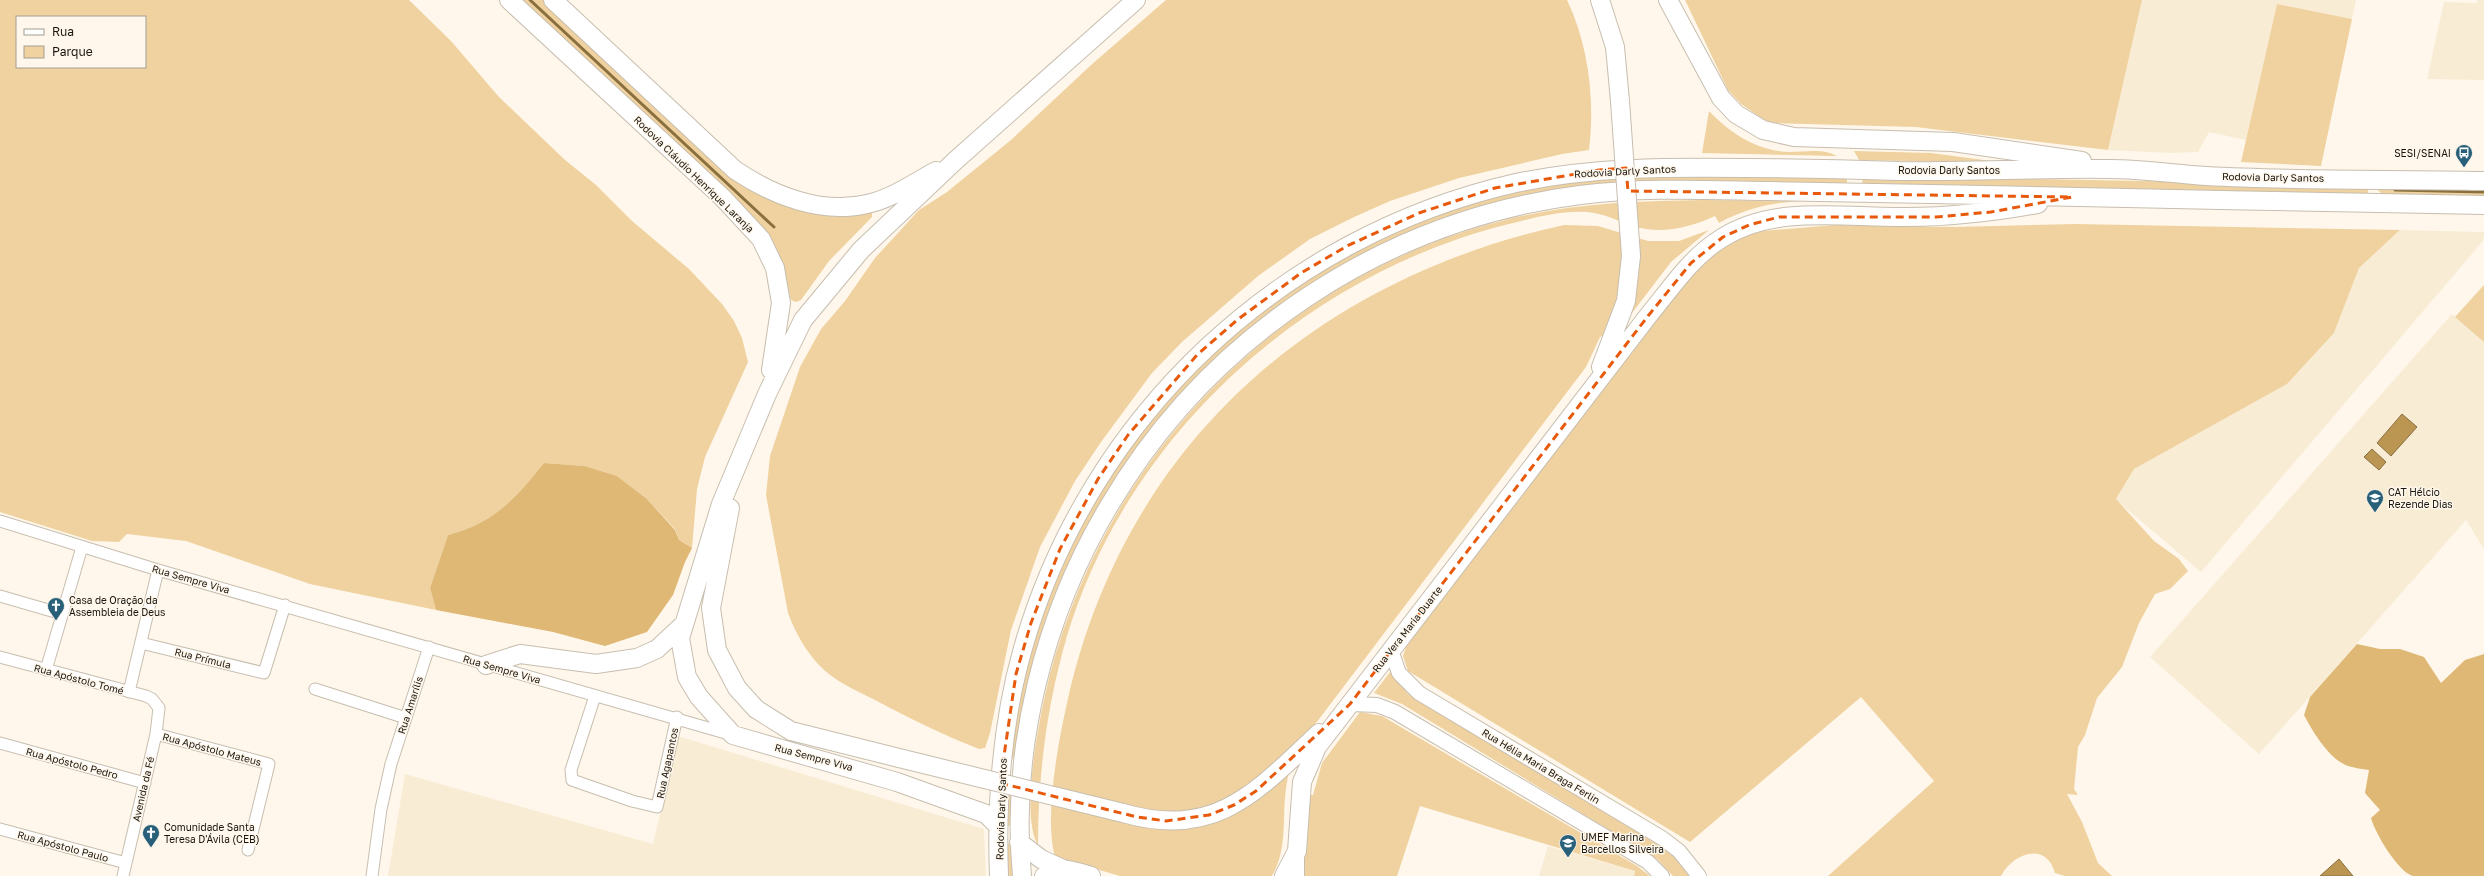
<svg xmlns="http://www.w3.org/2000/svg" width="2484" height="876" viewBox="0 0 2484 876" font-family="'Golos Text',sans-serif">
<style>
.built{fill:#f9ecd5}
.green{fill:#efd29f;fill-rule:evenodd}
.forest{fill:#deb874}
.water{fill:#bb9653;stroke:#8a703f}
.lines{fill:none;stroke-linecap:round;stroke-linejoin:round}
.stream{stroke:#8a703f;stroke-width:3}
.minor-casing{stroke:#c7beaf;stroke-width:13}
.tertiary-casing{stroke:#c7beaf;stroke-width:16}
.primary-casing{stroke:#c7beaf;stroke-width:20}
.minor{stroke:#fff;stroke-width:11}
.tertiary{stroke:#fff;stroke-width:14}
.primary{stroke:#fff;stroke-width:18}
.primary-bridge-casing{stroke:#c7beaf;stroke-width:20;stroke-linecap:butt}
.primary-bridge{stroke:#fff;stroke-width:18}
.marked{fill:none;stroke:#e8590c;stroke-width:3;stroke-dasharray:8 5;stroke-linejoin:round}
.labels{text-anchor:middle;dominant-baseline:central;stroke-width:3;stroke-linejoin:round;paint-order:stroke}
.poi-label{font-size:10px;fill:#191610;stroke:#fff7eb;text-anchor:start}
.street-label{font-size:10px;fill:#191610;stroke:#fff7eb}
</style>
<rect width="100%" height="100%" fill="#fff7eb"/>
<path class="built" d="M2142 0H2356L2352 19 2277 4 2246 140 2209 132 2198 152 2171 153 2108 150Z
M2477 0H2484V80L2427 79 2444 2 2477 3Z
M2400 230 2484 232V237L2482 242 2201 572 2116 500 2134 469 2287 384 2334 333 2359 268Z
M2484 285V549L2466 520 2259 754 2150 657 2452 314 2455 317Z
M678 736 984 829 986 876H388L405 774 653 844Z
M1548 846 1635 871 1634 876H1539Z"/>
<path class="green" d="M0 0H409L451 41 499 97 565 160 596 185 632 221 689 269 722 304 734 321 742 338 748 362 705 457 697 489 692 548 679 540 675 529 647 499 617 476 585 466 544 463C515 499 494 523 448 535L430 588 436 610 310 584 186 541 127 534 119 542 92 541 0 512ZM17 17H145V67H17Z
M518 0H543L746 184 872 210V217L829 261 801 300 796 302 791 300 783 271Z
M1166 0H1567C1589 46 1595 101 1589 150L1562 154 1459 178 1390 201 1352 218 1310 239 1258 276 1182 342 1152 373 1101 442 1075 481 1040 547 1011 630 990 733 985 748 979 749C943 735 909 718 875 700 855 690 834 681 819 665 805 650 795 632 788 613L766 495 770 456 800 367 821 329 845 301 875 258 919 210 947 192 1011 140 1091 65Z
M1685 0H2142L2108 150 1916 127 1769 123 1741 104 1728 90Z
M2277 4 2352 19 2321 166 2241 162Z
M1709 111C1730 133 1757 151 1789 152 1805 152 1823 148 1837 156L1702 153Z
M1854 151 1931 153 2006 163 1859 160Z
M1847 175V186L1575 189 1309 286 1111 488 1018 748 1010 764 1017 702 1045 601 1103 483 1183 379 1282 293 1397 228 1496 194 1600 177Z
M1863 176 2368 185V195L1862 186Z
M2378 185 2484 187V197L2383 195 2378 190Z
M1704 200 1805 201C1774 202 1746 208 1719 223L1715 216C1689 228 1660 235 1633 226 1618 221 1603 213 1587 212 1561 210 1533 218 1509 224 1306 274 1128 434 1067 636 1047 705 1038 774 1038 845 1019 814 1041 710 1050 674 1108 454 1282 275 1505 220 1571 203 1636 201 1704 200Z
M2076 224 2400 230 2359 268 2334 333 2287 384 2134 469 2116 499 2154 541 2179 559 2188 571 2170 589 2155 594 2139 623 2122 667 2097 698 2085 735 2078 747 2074 789 2078 795 2067 794 2082 822 2098 863 2112 876H2065L2055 873C2046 841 2013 853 2001 876H1828L1934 781 1861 697 1690 842 1408 671 1403 656 1408 641 1689 278 1721 249 1741 237 1763 231 1836 225 1954 227Z
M1564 225 1598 226 1648 241H1679L1709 230 1671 262 1622 326 1600 337 1586 367 1313 727C1302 744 1290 761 1287 782 1281 814 1289 847 1272 876H1120L1055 857C1044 817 1058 744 1067 703 1123 447 1313 280 1564 225Z
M2484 285V342L2455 317Z
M1390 672 1408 694 1660 846 1676 858 1689 876H1673L1657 859 1402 704 1374 693Z
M1360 712 1382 716 1637 866 1650 876H1634L1635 871 1420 806 1397 876H1304V795H1313L1322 763Z
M1015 782 1013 829 1006 823 1007 790Z
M1005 841 1014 847 1015 876H1006Z"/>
<path class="forest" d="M544 463 585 466 617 476 647 499 675 530 679 540 692 548 685 562 673 595 647 632 605 646 553 632 436 610 430 588 448 535C494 523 515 499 544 463Z
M2357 644 2380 649H2400L2424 657 2441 683 2465 660 2484 654V876C2467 876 2428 876 2413 876 2398 872 2375 833 2371 818L2380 810 2365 793 2369 770C2362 769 2355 768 2348 766 2329 759 2313 732 2304 715L2310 697Z"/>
<path class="water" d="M2402 414 2417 427 2391 456 2377 443Z
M2372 449 2386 462 2379 470 2364 457Z
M2339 859 2353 876H2320Z"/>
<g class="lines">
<path class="stream" d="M530 0 774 227
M2395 190 2484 192"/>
<defs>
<path id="minor" d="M0 521 158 570 729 734
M0 596 62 614
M141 643 264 673 285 605
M0 657 146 696 152 699 159 708 156 734 123 876
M46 670 82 547
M315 689 406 718
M129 692 158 570
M595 696 571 770 572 780 632 801 657 807 677 717
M156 734 269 764 248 850
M0 743 145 783
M0 829 126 863
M372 876 381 809 391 764 429 647"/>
<path id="tertiary" d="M1391 650 1399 673 1419 693 1662 838 1679 851 1699 876
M1350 704 1377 705 1395 712 1648 862 1662 876
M1297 852V876"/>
<path id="primary" d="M509 0 723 198 761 239 775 268 781 303 771 370
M553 0 735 170C772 195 821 215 867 204 891 199 914 183 936 171
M1600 0 1615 47 1620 101
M1668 0 1721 98 1736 114 1763 130 1794 137 1953 142 2082 161
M1601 367 1626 301 1631 256
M730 508 711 608 717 650 737 688 756 709 791 731 899 758
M486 665 520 654 596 664 637 658 657 649 684 624
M1123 813C1216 840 1257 791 1319 733
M998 826 986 814 897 782 733 735 699 697 687 677 680 638 721 504 767 394 803 320 861 250 956 160 1136 0
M1019 842 1041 859 1063 869
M999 876C996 799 1002 722 1023 648 1089 416 1281 236 1516 183 1591 167 1668 167 1745 168 1796 168 1847 169 1899 171 1969 172 2039 168 2110 169 2142 169 2174 174 2206 176 2298 181 2391 179 2484 181
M1022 876C1010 749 1044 615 1109 506 1209 336 1384 220 1580 195 1642 187 1705 190 1768 191 1840 192 1912 193 1985 195 2151 199 2318 202 2484 205
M1044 876C1059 864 1074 871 1091 876
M1284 876 1297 851 1302 782 1317 747 1648 316C1671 288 1691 257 1722 238 1776 204 1845 218 1906 217 1950 217 1994 212 2038 204"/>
</defs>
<use href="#minor" class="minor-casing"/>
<use href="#tertiary" class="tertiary-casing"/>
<use href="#primary" class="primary-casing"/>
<use href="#minor" class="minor"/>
<use href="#tertiary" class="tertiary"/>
<use href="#primary" class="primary"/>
<defs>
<path id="primary-bridge" d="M1620 101 1631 256
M899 758 1123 813"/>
</defs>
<use href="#primary-bridge" class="primary-bridge-casing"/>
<use href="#primary-bridge" class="primary-bridge"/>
</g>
<path class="marked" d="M1626 168 1628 191 2072 197 1991 212 1936 217H1779L1749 225 1723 237 1691 263 1648 316 1350 704 1256 791 1234 805 1209 815 1166 821 1137 817 1000 783 1016 674 1031 623 1060 549 1098 479 1128 435 1197 355 1237 320 1301 273 1347 246 1419 213 1495 188 1599 170Z"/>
<defs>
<symbol id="bus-pin" viewBox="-11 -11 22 30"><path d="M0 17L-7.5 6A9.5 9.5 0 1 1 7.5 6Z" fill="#28607a" stroke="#fff7eb"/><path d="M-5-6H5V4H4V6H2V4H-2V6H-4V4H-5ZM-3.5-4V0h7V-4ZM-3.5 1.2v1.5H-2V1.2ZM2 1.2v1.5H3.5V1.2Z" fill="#fff"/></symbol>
<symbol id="school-pin" viewBox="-11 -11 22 30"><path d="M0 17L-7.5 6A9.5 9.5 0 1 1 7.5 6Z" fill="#28607a" stroke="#fff7eb"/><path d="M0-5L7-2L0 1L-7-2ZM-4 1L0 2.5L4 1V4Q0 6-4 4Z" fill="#fff"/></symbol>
<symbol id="church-pin" viewBox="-11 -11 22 30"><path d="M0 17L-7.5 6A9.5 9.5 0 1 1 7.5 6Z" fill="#28607a" stroke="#fff7eb"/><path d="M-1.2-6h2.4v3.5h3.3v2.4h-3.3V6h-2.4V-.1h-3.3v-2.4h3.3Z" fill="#fff"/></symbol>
</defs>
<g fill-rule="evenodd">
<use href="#bus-pin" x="2454" y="143" width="20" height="27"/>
<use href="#school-pin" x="2365" y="488" width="20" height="27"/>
<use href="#church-pin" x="46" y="596" width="20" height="27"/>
<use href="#church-pin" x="141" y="823" width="20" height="27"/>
<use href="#school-pin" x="1558" y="833" width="20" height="27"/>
</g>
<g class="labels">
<g class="poi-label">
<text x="2451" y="153" text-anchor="end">SESI/SENAI</text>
<text x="2388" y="492">CAT Hélcio<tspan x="2388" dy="12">Rezende Dias</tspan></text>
<text x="69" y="600">Casa de Oração da<tspan x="69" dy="12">Assembleia de Deus</tspan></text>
<text x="164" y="827">Comunidade Santa<tspan x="164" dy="12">Teresa D'Ávila (CEB)</tspan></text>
<text x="1581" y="837">UMEF Marina<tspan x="1581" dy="12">Barcellos Silveira</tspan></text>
</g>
<g class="street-label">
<text x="1949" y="170">Rodovia Darly Santos</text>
<text transform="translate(1625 171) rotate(-3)">Rodovia Darly Santos</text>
<text transform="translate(694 174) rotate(44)">Rodovia Cláudio Henrique Laranja</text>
<text transform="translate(2273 177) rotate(1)">Rodovia Darly Santos</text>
<text transform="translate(191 579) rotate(16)">Rua Sempre Viva</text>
<text transform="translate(1407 629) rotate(-52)">Rua Vera Maria Duarte</text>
<text transform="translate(203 658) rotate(14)">Rua Prímula</text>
<text transform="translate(502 669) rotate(16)">Rua Sempre Viva</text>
<text transform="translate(79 679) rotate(15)">Rua Apóstolo Tomé</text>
<text transform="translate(410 705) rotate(-72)">Rua Amarílis</text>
<text transform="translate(212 749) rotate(15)">Rua Apóstolo Mateus</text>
<text transform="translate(814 757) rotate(15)">Rua Sempre Viva</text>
<text transform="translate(72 763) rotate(15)">Rua Apóstolo Pedro</text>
<text transform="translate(667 763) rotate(-78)">Rua Agapantos</text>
<text transform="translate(1541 766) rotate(31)">Rua Hélia Maria Braga Ferlin</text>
<text transform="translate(143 789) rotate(-77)">Avenida da Fé</text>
<text transform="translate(1001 809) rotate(-88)">Rodovia Darly Santos</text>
<text transform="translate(63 846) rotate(15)">Rua Apóstolo Paulo</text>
</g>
</g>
<rect x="16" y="16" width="130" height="52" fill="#fff7eb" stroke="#a39d93"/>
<rect x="24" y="29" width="20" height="6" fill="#ffffff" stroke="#a39d93"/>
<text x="52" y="36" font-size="12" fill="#191610">Rua</text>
<rect x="24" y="46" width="20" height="12" fill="#efd29f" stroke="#a39d93"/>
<text x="52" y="56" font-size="12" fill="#191610">Parque</text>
</svg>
